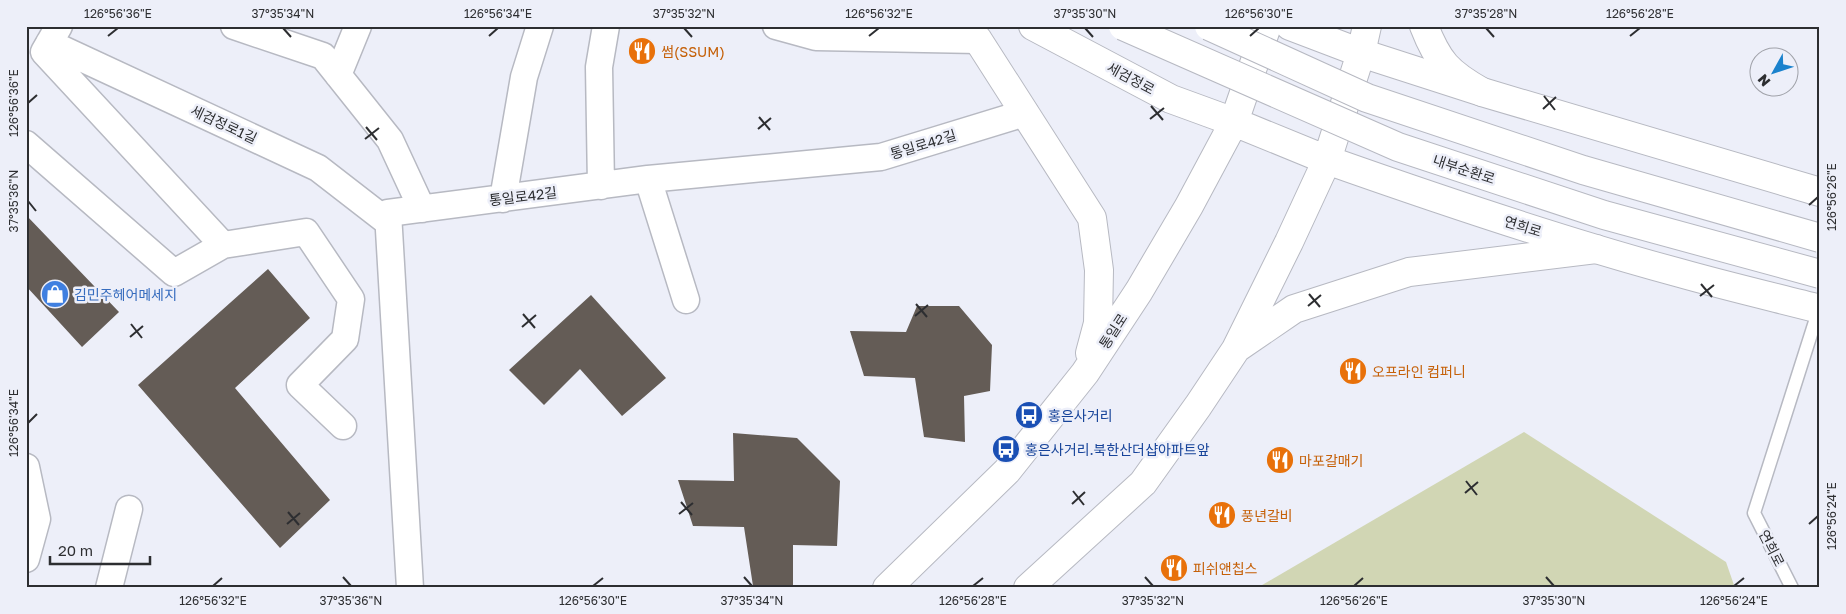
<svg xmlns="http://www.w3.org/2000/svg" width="1846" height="614" viewBox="0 0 1846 614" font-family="'Golos Text','Noto Sans KR',sans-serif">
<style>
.green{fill:#d1d6b4}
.building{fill:#645c56}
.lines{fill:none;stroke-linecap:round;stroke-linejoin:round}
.service-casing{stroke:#b7b9c2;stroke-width:15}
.minor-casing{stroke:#b7b9c2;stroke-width:29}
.secondary-casing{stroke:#b7b9c2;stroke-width:30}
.primary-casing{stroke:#b7b9c2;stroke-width:30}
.service{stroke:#fff;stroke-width:12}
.minor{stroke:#fff;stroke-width:26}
.secondary{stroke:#fff;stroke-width:28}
.primary{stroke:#fff;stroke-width:28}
.trunk-bridge-casing{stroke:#b7b9c2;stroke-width:30;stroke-linecap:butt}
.trunk-bridge{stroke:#fff;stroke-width:28}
.ticks{fill:none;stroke:#2d2e31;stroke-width:2}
.labels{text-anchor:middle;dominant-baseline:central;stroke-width:5;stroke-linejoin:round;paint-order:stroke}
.food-label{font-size:14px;fill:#c56008;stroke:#edeff9;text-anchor:start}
.street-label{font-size:14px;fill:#2d2e31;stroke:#edeff9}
.shop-label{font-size:14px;fill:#366cbe;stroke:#edeff9;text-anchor:start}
.transit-label{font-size:14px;fill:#164399;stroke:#edeff9;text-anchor:start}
.neatline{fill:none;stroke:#2d2e31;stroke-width:2}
.ticks-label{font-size:12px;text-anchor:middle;fill:#2d2e31}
</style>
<rect width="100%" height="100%" fill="#edeff9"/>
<path class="green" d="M1524 432 1726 562 1735 588H1257Z"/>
<path class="building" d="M26 215 119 312 82 347 26 286Z
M268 269 310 318 235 388 330 500 280 548 138 385Z
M591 295 666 378 622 416 580 369 544 405 509 370Z
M917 306H959L992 345 990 391 964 396 965 442 924 437 915 378 864 376 850 331 906 332Z
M733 433 797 438 840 481 837 546 793 545V588L753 586 744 527 693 526 678 480 734 481Z"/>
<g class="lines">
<defs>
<path id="service" d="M1792 588 1754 513 1819 309"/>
<path id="minor" d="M59 26 44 52 223 245
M234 26 323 56 390 140 422 209
M776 26 816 37 978 40
M49 43 318 168 389 223
M338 75 358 26
M26 144 174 273 223 245 306 232 351 299 345 339 300 385 343 426
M648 179 686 300
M601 186 599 67 606 26
M503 199 524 77 540 26
M26 467 37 519 26 559
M109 588 129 509
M410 588 388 213 648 179 881 157 1025 113"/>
<path id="secondary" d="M1361 53 1482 92 1820 192
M1327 160C1443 201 1561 241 1680 273 1726 286 1773 297 1820 309"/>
<path id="primary" d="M967 26 978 40 1092 218 1099 270 1098 323 1090 353
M1033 26 1171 99 1234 122 1327 160
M1290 26 1361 53
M1424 26C1438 62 1448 73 1482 92
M1237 348 1294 309 1409 272 1596 249
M887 588 1007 471 1085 373 1139 291 1189 206 1234 122 1267 26
M1028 588 1143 483 1198 406 1236 349 1289 242 1327 160 1361 53 1367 26"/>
</defs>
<use href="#service" class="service-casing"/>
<use href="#minor" class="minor-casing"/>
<use href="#secondary" class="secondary-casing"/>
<use href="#primary" class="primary-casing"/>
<use href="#service" class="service"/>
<use href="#minor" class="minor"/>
<use href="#secondary" class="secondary"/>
<use href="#primary" class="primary"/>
<defs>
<path id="trunk-bridge" d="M1123 26 1398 147 1604 215 1820 274
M1209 26 1367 98 1583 170 1820 238"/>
</defs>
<use href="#trunk-bridge" class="trunk-bridge-casing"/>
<use href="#trunk-bridge" class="trunk-bridge"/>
</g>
<path class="ticks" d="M283 28 291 37M684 28 692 37M1085 28 1093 37M1486 28 1494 37M108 36 118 28M489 36 498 28M869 36 879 28M1250 36 1259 28M1630 36 1640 28M1544 96 1555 110M28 103 37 95M1151 106 1163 120M1543 109 1556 97M759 117 770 130M1150 119 1164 108M366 127 377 140M758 129 771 118M365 139 379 128M28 201 36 211M1809 205 1818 197M1701 284 1712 297M1309 294 1320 307M1700 296 1714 285M916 304 927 317M1308 306 1321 295M523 314 535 328M915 316 928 305M131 324 142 338M522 327 536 315M130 337 143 326M28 423 37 414M1466 481 1477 495M1073 491 1084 505M1465 493 1478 482M681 502 692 515M1072 504 1085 492M288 512 299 525M679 514 693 503M287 524 300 513M1809 524 1818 516M343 577 351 586M744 577 752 586M1145 577 1153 586M1546 577 1554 586M213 586 222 578M593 586 603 578M973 586 983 578M1354 586 1363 578M1734 586 1744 578"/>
<defs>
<symbol id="restaurant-disc" viewBox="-11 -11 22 22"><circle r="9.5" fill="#e8710a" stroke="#edeff9"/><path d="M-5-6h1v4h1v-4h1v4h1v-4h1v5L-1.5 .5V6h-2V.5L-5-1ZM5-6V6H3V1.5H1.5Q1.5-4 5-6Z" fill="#fff"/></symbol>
<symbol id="shop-disc" viewBox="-11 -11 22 22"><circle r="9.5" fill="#3f7fe0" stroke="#edeff9"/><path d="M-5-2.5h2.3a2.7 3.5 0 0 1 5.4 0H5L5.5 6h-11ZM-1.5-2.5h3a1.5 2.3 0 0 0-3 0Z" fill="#fff"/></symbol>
<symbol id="bus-disc" viewBox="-11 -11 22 22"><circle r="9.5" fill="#1a4fb4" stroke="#edeff9"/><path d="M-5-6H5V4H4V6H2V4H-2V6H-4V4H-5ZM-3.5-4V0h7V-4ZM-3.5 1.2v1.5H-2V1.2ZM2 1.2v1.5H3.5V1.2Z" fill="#fff"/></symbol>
</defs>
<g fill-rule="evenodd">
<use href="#restaurant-disc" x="626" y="35" width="32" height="32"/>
<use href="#shop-disc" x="39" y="278" width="32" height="32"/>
<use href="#restaurant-disc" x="1337" y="355" width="32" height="32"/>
<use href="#bus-disc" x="1013" y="399" width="32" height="32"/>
<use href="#bus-disc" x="990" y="433" width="32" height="32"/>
<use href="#restaurant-disc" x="1264" y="444" width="32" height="32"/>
<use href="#restaurant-disc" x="1206" y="499" width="32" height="32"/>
<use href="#restaurant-disc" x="1158" y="552" width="32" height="32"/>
</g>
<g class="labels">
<g class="food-label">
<text x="661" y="51">썸(SSUM)</text>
<text x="1372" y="371">오프라인 컴퍼니</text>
<text x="1299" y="460">마포갈매기</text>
<text x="1241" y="515">풍년갈비</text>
<text x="1193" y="568">피쉬앤칩스</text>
</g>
<g class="street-label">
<text transform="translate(1131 78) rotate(28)">세검정로</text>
<text transform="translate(224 124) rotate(25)">세검정로1길</text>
<text transform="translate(923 144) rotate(-17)">통일로42길</text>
<text transform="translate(1464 169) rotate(18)">내부순환로</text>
<text transform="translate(523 196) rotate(-7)">통일로42길</text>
<text transform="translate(1523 226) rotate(17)">연희로</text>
<text transform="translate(1113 331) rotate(-57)">통일로</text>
<text transform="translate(1772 548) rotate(63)">연희로</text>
</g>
<g class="shop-label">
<text x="74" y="294">김민주헤어메세지</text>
</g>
<g class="transit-label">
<text x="1048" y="415">홍은사거리</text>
<text x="1025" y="449">홍은사거리.북한산더샵아파트앞</text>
</g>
</g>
<rect width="1846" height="614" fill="none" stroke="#edeff9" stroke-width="55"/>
<g transform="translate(1774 72) rotate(230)"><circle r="24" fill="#edeff9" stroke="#a0a2a9"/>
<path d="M0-4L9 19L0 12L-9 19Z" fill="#1a82cd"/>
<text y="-8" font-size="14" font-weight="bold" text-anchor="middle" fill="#2d2e31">N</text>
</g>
<path d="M50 556v8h100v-8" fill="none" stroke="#2d2e31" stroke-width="2.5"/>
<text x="58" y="556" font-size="15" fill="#2d2e31" stroke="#edeff9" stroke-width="4" paint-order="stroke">20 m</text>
<rect x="28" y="28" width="1790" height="558" class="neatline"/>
<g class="ticks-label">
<text x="118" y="18">126°56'36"E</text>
<text x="283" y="18">37°35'34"N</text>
<text x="498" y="18">126°56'34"E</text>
<text x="684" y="18">37°35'32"N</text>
<text x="879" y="18">126°56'32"E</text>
<text x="1085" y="18">37°35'30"N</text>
<text x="1259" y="18">126°56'30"E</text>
<text x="1486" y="18">37°35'28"N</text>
<text x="1640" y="18">126°56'28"E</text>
<text transform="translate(14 103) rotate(-90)" y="4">126°56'36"E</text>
<text transform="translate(1832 197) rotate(-90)" y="4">126°56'26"E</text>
<text transform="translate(14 201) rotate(-90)" y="4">37°35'36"N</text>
<text transform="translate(14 423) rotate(-90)" y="4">126°56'34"E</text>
<text transform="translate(1832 516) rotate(-90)" y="4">126°56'24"E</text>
<text x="213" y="605">126°56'32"E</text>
<text x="351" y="605">37°35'36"N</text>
<text x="593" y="605">126°56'30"E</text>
<text x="752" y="605">37°35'34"N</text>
<text x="973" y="605">126°56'28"E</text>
<text x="1153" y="605">37°35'32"N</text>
<text x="1354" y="605">126°56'26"E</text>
<text x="1554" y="605">37°35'30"N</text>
<text x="1734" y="605">126°56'24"E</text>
</g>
</svg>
